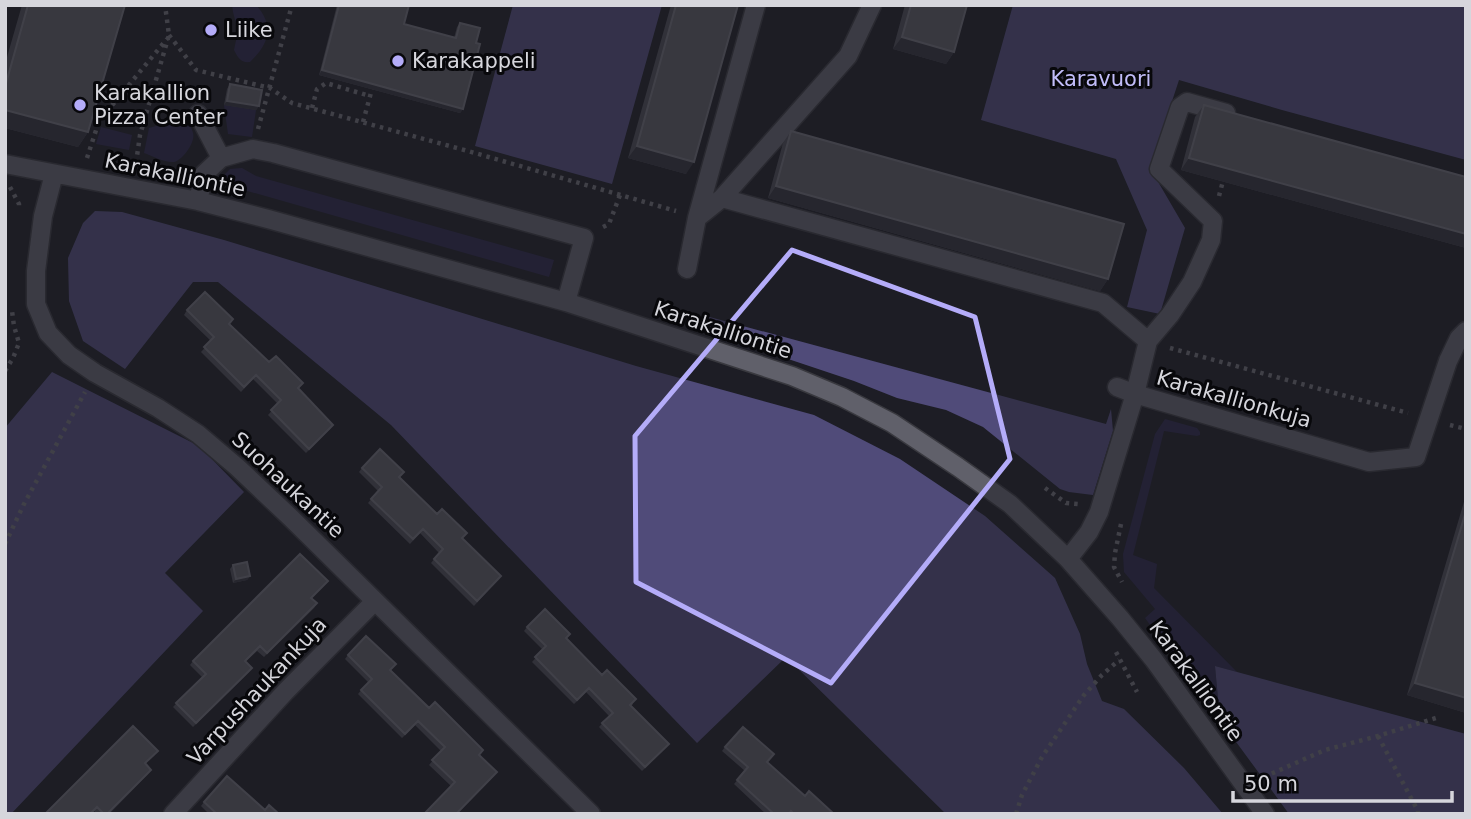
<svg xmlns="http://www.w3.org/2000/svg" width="1471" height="819" viewBox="0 0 1471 819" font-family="'DejaVu Sans',sans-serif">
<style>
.green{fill:#2b2748}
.forest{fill:#504b79}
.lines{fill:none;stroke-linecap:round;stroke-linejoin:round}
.minor-casing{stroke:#39393f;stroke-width:21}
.path{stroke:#6a6a71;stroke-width:4.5;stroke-dasharray:3.5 5;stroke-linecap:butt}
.minor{stroke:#60606a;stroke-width:18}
.wall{fill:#4a4a52}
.shaded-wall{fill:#31313a}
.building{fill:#595961;stroke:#6c6c74;stroke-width:2}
.marked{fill:none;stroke:#b4acf9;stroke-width:5;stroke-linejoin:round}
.poi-dot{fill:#b4acf9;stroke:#08080b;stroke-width:2.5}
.labels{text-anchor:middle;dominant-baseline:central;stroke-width:6;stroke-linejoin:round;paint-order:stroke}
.poi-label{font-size:21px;fill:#d6d6dc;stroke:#08080b;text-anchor:start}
.park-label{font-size:21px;fill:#c1bcf8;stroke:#08080b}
.street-label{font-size:21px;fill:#d6d6dc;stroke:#08080b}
</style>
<rect width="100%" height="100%" fill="#1d1d25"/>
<path class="green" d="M232 5H256C275 26 269 44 250 62 241 63 238 58 234 50L238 31 233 12Z
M224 105 256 110 252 137 228 134Z
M184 118C187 122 192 128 193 133 196 142 181 163 172 162 163 162 153 156 144 153L149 128Z
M101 127 132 135 129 150 96 144Z
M242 168 256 176 554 260 549 277 230 186 221 178 230 169Z
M1165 419 1197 428 1200 432V435L1197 436 1164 431 1133 555 1157 564 1154 588 1237 672 1215 666 1220 720 1145 618 1155 609 1124 572 1123 554 1155 434Z"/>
<path class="forest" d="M513 5H662L612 184 475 146Z
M1013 5H1466V160L1282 110 1179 80 1150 168 1185 228 1160 314 1127 307 1147 230 1116 159 981 120Z
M95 211 122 212 224 240 636 366 814 415 900 459 985 516 1055 578 1080 634 1087 664 1102 701 1124 709 1184 768 1223 814H946L786 657 697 743 391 425 218 282H193L125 369 83 341 69 301 68 258 83 223Z
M706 316 1106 424 1111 409 1113 431 1093 495 1069 492 1060 489 983 427 946 410 897 398 854 381 704 331Z
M52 372 199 446 244 492 165 573 203 611 11 814H5V428Z
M1215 666 1466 734V814H1289L1220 720Z"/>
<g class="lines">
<defs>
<path id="minor" d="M198 114 221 158
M5 164 198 201 268 219 566 302 792 376 842 397 892 423 958 467 1010 504 1068 559 1120 618 1154 660 1265 814
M54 174 43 216 36 271V304L48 333 69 355 95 373 158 408 198 434 237 467 291 518 591 814
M722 198 1103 303 1148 341
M198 201 204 174 221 158 253 149 273 153 584 238 566 302
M697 218 722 198 848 56 872 5
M687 269 697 218 756 5
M1117 387 1135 394 1148 341 1170 315 1192 282 1211 240 1213 221 1159 169 1180 107 1187 102 1226 113
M1068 559 1089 532 1099 512 1135 394 1369 462 1416 457 1448 361 1459 338 1466 331
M173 814 286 691 375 601"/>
</defs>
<use href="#minor" class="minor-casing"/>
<path class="path" d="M169 35 196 70 270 88 292 103 468 151 676 211
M312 108 317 89 326 83 370 96
M363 122 372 89
M258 129 292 5
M87 158 99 121 167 39
M136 163 140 135 169 35 165 5
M10 187 19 204V208
M1219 196 1223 181
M603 227 609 224 620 195
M1170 348 1408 413
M5 371 13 358 19 343 14 326 12 311
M1450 425 1466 429
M1045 488 1066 503 1078 504
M1121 524 1115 553 1114 567 1122 582
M5 544 24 504 85 392
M1116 652 1137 692
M1378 736 1418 811V814
M1264 777 1325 750 1378 736 1439 717
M1016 814 1022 795 1042 757 1084 695 1102 675 1119 660"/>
<use href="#minor" class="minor"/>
</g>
<path class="wall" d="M22 5H125L88 132 78 147 5 128V64Z
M337 5H409L404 24 454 38 457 27 460 23 476 43 463 109 460 113 319 75Z
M671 5H738L686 174 628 158Z
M905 5H967L954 52 946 64 893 49Z
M230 84 259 106 256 110 224 105 227 89Z
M1204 105 1466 177V248L1181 170 1195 117Z
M791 131 1108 279 1100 291 768 198 783 143Z
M187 310 230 324 269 362 300 387 298 389 330 429 306 453 268 415 278 404 253 379 241 392 201 352 211 341 184 315Z
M362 468 400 477 501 576 474 606 431 563 439 553 420 533 410 544 368 503 378 491 359 472Z
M1466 495V713L1407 695Z
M233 565 250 576 247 580 233 583 230 569Z
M328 581 312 598 317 603 314 608 264 657 257 651 246 661 249 672 193 727 173 707 202 677 190 665 193 661Z
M527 627 567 639 602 675 633 704 631 706 669 744 642 771 599 727 609 716 586 692 574 704 532 662 543 650 524 631Z
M348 655 391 670 480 755 494 776 457 814H424L451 786 429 765 441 751 415 725 402 738 358 694 368 682 345 659Z
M725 747 767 763 805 796 834 814H766L734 784 745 771 722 751Z
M155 755 145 764 148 774 109 814H97L94 811 92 814H45Z
M204 802 265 810 279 814H209L201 806Z"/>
<path class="shaded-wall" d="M902 37 954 52 946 64 893 49Z
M322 70 463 109 460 113 319 75Z
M227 101 259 106 256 110 224 105Z
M5 110 88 132 78 147 5 128Z
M637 146 694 162 686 174 628 158Z
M1189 158 1466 234V248L1181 170Z
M776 186 1108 279 1100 291 768 198Z
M333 425 330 429 306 453 309 449Z
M250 576 247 580 233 583 236 579Z
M317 603 314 608 264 657 267 653Z
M252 668 249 672 193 727 196 723Z
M1415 683 1466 698V713L1407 695Z
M151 770 148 774 109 814H107Z"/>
<path class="building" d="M28 5H125L88 132 5 110V87Z
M339 5H409L404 24 456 38 460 23 480 28 476 43 480 44 463 109 322 70Z
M676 5H738L694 162 637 146Z
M911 5H967L954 52 902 37Z
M230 84 262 90 259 106 227 101Z
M1204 105 1466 177V234L1189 158Z
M791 131 1124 224 1108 279 776 186Z
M205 292 233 319 229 324 269 362 276 356 303 383 298 388 333 425 309 449 271 410 281 400 256 375 244 387 204 347 214 337 187 310Z
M380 449 404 472 399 477 437 514 442 509 467 533 462 538 501 576 477 601 434 559 443 549 423 529 413 539 371 499 382 487 362 468Z
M1466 511V698L1415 683Z
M300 554 328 581 311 598 317 603 267 653 260 646 245 661 252 668 196 723 176 703 206 674 193 661Z
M247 562 250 576 236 579 233 565Z
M545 609 570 634 566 638 602 675 607 670 636 699 630 705 669 744 645 767 602 723 613 713 589 688 577 700 535 657 546 646 527 627Z
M366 636 396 664 390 670 429 708 435 702 483 750 479 755 497 772 456 814H426L425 813 455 782 432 760 445 747 418 721 405 734 361 690 372 679 348 655Z
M133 726 158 751 145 763 151 770 107 814H104L97 807 90 814H45Z
M743 727 774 754 767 762 805 796 809 791 834 814H794L791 811 789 814H774L737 780 748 767 725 747Z
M227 776 265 810 269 805 279 814H217L204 802Z"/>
<path d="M0 0H1471V819H0ZM792 250 975 317 1010 459 831 683 636 582 635 436Z" fill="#1d1d25" fill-opacity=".55" fill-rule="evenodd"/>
<path class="marked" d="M792 250 975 317 1010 459 831 683 636 582 635 436Z"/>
<g class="poi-dot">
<circle cx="211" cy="30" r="7"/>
<circle cx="398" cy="61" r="7"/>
<circle cx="80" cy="105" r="7"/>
</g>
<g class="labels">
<g class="poi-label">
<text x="225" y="30">Liike</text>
<text x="412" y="61">Karakappeli</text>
<text x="94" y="93">Karakallion<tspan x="94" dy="24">Pizza Center</tspan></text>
</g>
<g class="park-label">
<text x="1101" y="79">Karavuori</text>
</g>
<g class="street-label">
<text transform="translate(175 175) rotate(12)">Karakalliontie</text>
<text transform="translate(723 330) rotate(18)">Karakalliontie</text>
<text transform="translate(1234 399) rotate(16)">Karakallionkuja</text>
<text transform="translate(288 485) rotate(43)">Suohaukantie</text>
<text transform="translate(1196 681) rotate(54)">Karakalliontie</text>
<text transform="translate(257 691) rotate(-47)">Varpushaukankuja</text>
</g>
</g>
<rect width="1471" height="819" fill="none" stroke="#d6d6dc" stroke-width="14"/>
<path d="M1233 791v10h219v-10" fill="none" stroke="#d6d6dc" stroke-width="3.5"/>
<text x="1244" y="791" font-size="21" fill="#d6d6dc" stroke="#08080b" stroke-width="5" paint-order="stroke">50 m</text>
</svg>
